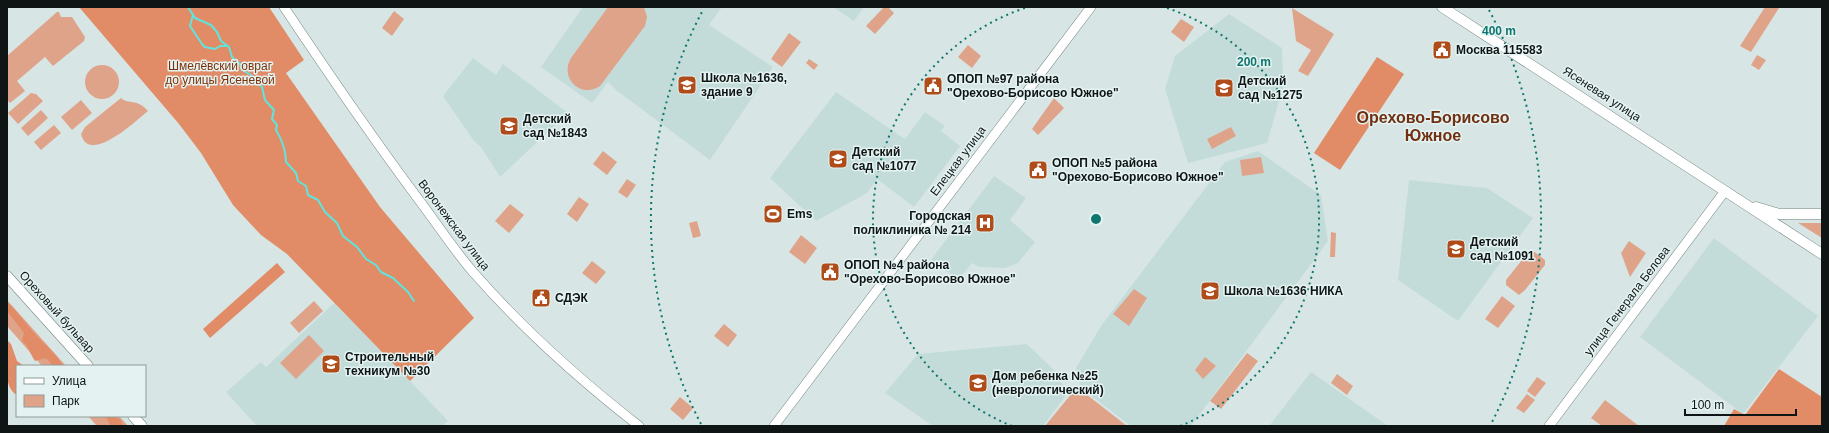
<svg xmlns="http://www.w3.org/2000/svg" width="1829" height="433" viewBox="0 0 1829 433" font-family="Arial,sans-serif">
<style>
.built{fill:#c3dcda}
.green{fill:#dfa389}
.forest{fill:#e18c67}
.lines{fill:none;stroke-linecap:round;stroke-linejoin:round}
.stream{stroke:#5fe4de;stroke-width:2}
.tertiary-casing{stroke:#778584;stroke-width:10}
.secondary-casing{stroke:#778584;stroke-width:11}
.tertiary{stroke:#fff;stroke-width:9}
.secondary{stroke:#fff;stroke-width:10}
.ring{fill:none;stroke:#0f766e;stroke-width:2;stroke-dasharray:2 4}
.labels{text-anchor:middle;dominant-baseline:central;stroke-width:3;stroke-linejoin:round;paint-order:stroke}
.poi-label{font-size:12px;font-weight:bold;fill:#0f1514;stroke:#e4f3f2;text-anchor:start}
.park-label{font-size:12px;fill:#7f3208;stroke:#e4f3f2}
.street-label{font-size:12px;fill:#0f1514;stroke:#e4f3f2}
.district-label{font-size:16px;font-weight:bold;fill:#703011;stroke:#e4f3f2}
.centre{fill:#0f766e;stroke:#e4f3f2;stroke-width:2}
.ring-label{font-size:12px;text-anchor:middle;font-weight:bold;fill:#0f766e;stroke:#e4f3f2;stroke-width:3;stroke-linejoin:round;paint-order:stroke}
</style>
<rect width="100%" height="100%" fill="#d7e6e5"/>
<path class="built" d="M583 7H722L709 25 773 67 710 160 616 90 608 82 592 103 541 67Z
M833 7H864L854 21Z
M1229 14 1282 48 1283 87 1267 143 1188 163 1165 89 1175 56Z
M473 58 496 75 503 64 568 113 500 177 481 147 474 141 443 96Z
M836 92 905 139 925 112 945 126 941 131 960 146 914 207 877 179 867 193 816 221 770 178Z
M1258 151 1321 195 1328 241 1191 426H1131L1081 388 1076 368 1101 326 1225 162Z
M994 176 1026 198 1010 220 1035 242 1018 263 1005 268 979 267 972 263 959 279 930 261Z
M1409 180 1487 188 1533 218 1458 321 1398 280Z
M1714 238 1818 316 1743 414 1640 337Z
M334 303 410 381 448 421 442 426H257L226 392 261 362 266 367Z
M1027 344 1056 372 1067 394 1043 426H933L885 393 918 354Z
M1311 372 1388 426H1269Z"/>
<path class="green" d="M608 7H644L647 17 645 26 600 86C581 99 559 78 571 58Z
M884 7H888L894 13 875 34 866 26Z
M1765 7 1779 8 1751 52 1740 46Z
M1292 8 1334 34 1308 76 1298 71 1311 50 1296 41Z
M394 11 404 19 392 36 382 28Z
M57 12H59L61 17H72L85 37 84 41 53 66 45 57 17 81 25 91 10 103 7 100V56Z
M1181 19 1194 27 1184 42 1171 32Z
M789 33 801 42 782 67 771 59Z
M968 45 981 56 972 68 958 57Z
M1757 55 1766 60 1759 70 1751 65Z
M809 59 818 65 814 70 806 63Z
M85 82a17 17 0 1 1 34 0a17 17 0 1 1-34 0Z
M31 93 36 94 43 101 18 124 8 113Z
M121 98C129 105 137 98 148 111 138 119 89 166 81 134L85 127Z
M1054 98 1064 108 1038 135 1032 129Z
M81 100 92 113 72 130 61 117Z
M41 110 48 118 28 136 21 128Z
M54 125 61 133 41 150 34 142Z
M1231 127 1236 136 1212 149 1207 139Z
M603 151 617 162 607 175 593 164Z
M1261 157 1264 173 1242 176 1240 160Z
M627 179 636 185 627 198 618 192Z
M579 197 589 204 577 222 567 214Z
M510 204 524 215 509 233 495 221Z
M697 221 701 236 693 238 689 223Z
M1798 223H1822V238Z
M1331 232 1336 233 1335 257H1330Z
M801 235 817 248 805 264 789 252Z
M1629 241 1646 253 1630 277 1621 253Z
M1532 250 1545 260V265L1525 290 1519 295 1506 285V280L1526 255Z
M592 261 606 272 596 284 582 273Z
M1134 289 1147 298 1129 326 1113 314Z
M1502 296 1515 306 1498 328 1485 319Z
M7 300 66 366H42L7 326Z
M314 301 323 311 299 333 290 323Z
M724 324 737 335 728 347 714 336Z
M309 335 324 351 296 379 280 363Z
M1247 353 1258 361 1221 409 1210 401Z
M1205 357 1216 366 1203 379 1195 370Z
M1337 374 1353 386 1347 395 1331 383Z
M1537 377 1546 383 1535 397 1527 391Z
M1077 387 1127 426H1045Z
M1527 394 1535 400 1524 413 1516 408Z
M680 397 693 408 683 420 670 409Z
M1605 400 1639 426H1602L1591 418Z
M88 416H119L128 426H97Z"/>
<path class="forest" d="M79 7H269L304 60 286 73 380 207 474 318 410 381 287 254 261 235 233 205 201 153 179 124Z
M1377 57 1404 74 1340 170 1314 153Z
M277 263 285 272 210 338 203 329Z
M7 302C18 312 26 324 36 335 46 346 56 353 63 366H53L46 358 35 361C30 354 29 346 22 341L24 333 7 311Z
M7 340 11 344 17 361 24 366H17V395C2 388 7 355 7 340Z
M1779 369 1822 397V426H1724L1734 409 1745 415Z
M105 416H113L121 420 123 426H111Z"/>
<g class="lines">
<path class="stream" d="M188 7 195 18 211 25 217 32 221 41 229 47 232 57 240 64 242 70 251 75 254 80 262 87 265 100 274 110 272 119 277 125 276 130C282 140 286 150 286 162L296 173 298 181 306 186 308 195 318 200 325 212 337 223 343 236 357 247 366 259 376 265 381 272 393 278 408 292 414 301
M193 15 190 26 202 44 205 47 215 49 220 46H226"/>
<defs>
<path id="tertiary" d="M284 7C328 73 372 137 419 200 437 224 454 250 473 272 523 329 580 380 639 426
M774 426 1091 7
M1549 426 1725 191"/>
<path id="secondary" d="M1442 7 1822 254
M1756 207 1779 214H1822
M7 276 88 366
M133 416 142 426"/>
</defs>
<use href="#tertiary" class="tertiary-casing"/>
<use href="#secondary" class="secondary-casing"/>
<use href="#tertiary" class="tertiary"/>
<use href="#secondary" class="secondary"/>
</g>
<g class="ring">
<path d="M1012 426A223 223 0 0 1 1025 8M1167 8A223 223 0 0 1 1180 426"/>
<path d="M701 424A445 445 0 0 1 703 10M1489 10A445 445 0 0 1 1491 424"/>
</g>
<defs>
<symbol id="civic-square" viewBox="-11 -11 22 22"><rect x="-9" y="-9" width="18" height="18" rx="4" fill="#b04c19" stroke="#e4f3f2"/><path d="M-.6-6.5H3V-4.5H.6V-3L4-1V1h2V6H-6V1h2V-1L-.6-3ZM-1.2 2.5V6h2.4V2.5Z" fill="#fff"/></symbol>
<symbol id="school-square" viewBox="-11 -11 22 22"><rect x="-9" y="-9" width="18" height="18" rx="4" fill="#b04c19" stroke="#e4f3f2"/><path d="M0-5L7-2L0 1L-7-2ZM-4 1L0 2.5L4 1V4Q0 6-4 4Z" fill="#fff"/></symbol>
<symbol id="stadium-square" viewBox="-11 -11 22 22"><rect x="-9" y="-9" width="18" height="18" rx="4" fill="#b04c19" stroke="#e4f3f2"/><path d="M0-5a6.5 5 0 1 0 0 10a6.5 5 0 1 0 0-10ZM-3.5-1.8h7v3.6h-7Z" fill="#fff"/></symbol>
<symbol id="hospital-square" viewBox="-11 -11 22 22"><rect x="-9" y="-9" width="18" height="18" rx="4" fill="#b04c19" stroke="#e4f3f2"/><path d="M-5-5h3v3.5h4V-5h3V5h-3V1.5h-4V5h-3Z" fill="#fff"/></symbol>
<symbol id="university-square" viewBox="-11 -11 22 22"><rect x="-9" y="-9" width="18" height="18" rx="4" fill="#b04c19" stroke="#e4f3f2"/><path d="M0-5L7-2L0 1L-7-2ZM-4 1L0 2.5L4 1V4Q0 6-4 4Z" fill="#fff"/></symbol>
</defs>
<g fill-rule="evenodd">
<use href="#civic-square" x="1431" y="39" width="22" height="22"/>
<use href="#school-square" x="676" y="74" width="22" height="22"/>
<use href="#civic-square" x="922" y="75" width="22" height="22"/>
<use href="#school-square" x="1213" y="77" width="22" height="22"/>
<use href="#school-square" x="498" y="115" width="22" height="22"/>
<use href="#school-square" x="827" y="148" width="22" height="22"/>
<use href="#civic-square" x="1027" y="159" width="22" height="22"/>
<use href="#stadium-square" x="762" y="203" width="22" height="22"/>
<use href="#hospital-square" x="974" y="212" width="22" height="22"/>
<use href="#school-square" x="1445" y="238" width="22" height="22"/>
<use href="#civic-square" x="819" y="261" width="22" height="22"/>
<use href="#school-square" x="1199" y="280" width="22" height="22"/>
<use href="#civic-square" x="530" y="287" width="22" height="22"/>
<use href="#university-square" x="320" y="353" width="22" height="22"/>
<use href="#school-square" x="967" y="372" width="22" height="22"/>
</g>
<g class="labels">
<g class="poi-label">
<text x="1456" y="50">Москва 115583</text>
<text x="701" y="78">Школа №1636,<tspan x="701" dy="14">здание 9</tspan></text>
<text x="947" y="79">ОПОП №97 района<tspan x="947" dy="14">"Орехово-Борисово Южное"</tspan></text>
<text x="1238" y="81">Детский<tspan x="1238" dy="14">сад №1275</tspan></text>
<text x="523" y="119">Детский<tspan x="523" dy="14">сад №1843</tspan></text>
<text x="852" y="152">Детский<tspan x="852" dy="14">сад №1077</tspan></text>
<text x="1052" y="163">ОПОП №5 района<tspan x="1052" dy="14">"Орехово-Борисово Южное"</tspan></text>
<text x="787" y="214">Ems</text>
<text x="971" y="216" text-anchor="end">Городская<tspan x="971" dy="14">поликлиника № 214</tspan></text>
<text x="1470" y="242">Детский<tspan x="1470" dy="14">сад №1091</tspan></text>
<text x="844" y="265">ОПОП №4 района<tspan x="844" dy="14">"Орехово-Борисово Южное"</tspan></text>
<text x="1224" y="291">Школа №1636 НИКА</text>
<text x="555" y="298">СДЭК</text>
<text x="345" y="357">Строительный<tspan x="345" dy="14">техникум №30</tspan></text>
<text x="992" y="376">Дом ребенка №25<tspan x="992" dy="14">(неврологический)</tspan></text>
</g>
<g class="park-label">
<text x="220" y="66">Шмелёвский овраг<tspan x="220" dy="14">до улицы Ясеневой</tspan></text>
</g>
<g class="street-label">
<text transform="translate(1602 94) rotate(33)">Ясеневая улица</text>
<text transform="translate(958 161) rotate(-53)">Елецкая улица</text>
<text transform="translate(454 225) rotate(53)">Воронежская улица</text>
<text transform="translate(1627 301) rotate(-53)">улица Генерала Белова</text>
<text transform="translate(57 312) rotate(48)">Ореховый бульвар</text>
</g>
<g class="district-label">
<text x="1433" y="117">Орехово-Борисово<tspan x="1433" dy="18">Южное</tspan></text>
</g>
</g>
<circle cx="1096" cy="219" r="6" class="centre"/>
<g class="ring-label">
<text x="1499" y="35">400 m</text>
<text x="1254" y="66">200 m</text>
</g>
<rect width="1829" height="433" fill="none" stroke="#0f1514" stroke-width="16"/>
<rect x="16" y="365" width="130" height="52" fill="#e4f3f2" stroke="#8f9a99"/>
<rect x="24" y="378" width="20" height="6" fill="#ffffff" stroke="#8f9a99"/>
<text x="52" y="385" font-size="12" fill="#0f1514">Улица</text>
<rect x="24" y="395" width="20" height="12" fill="#dfa389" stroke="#8f9a99"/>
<text x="52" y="405" font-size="12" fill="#0f1514">Парк</text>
<path d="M1685 409v6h111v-6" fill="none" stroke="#0f1514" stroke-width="2"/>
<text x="1691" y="409" font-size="12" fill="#0f1514" stroke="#e4f3f2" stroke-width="3" paint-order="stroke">100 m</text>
</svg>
